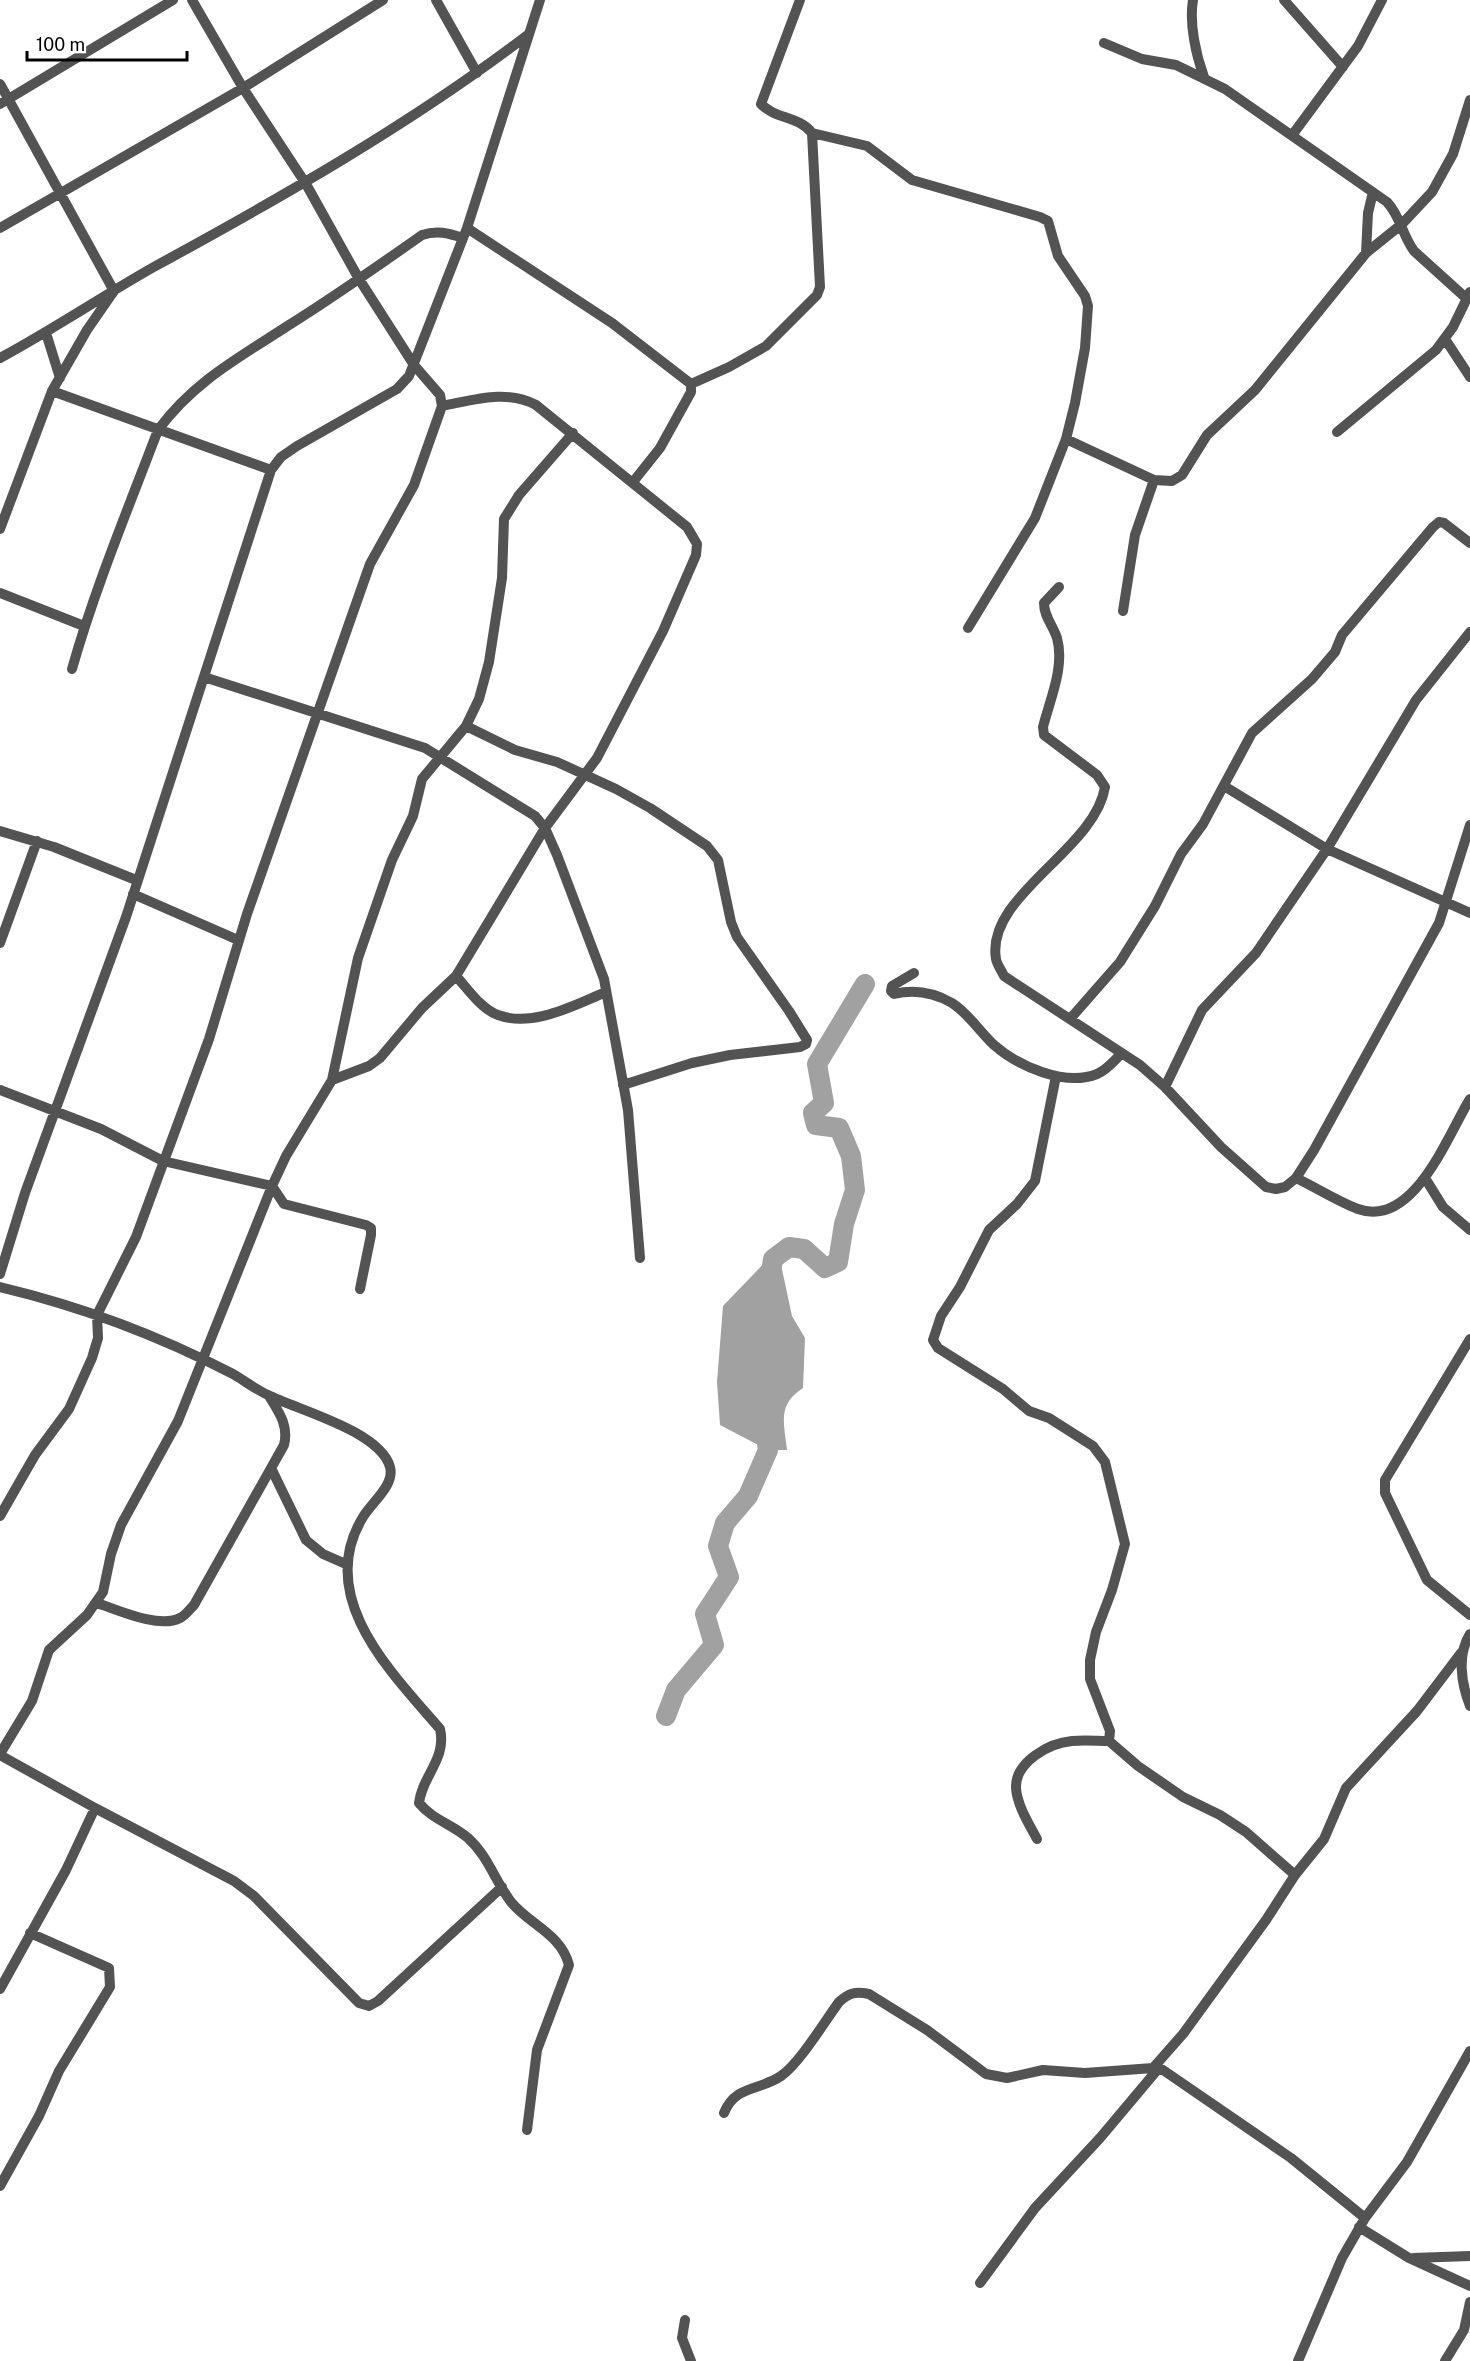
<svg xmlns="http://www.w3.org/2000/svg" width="1470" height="2361" viewBox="0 0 1470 2361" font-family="'Public Sans',sans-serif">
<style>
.water{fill:#a1a1a1}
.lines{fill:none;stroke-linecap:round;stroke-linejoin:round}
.river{stroke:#a1a1a1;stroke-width:20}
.minor{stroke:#535353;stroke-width:10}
</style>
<rect width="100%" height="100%" fill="#fff"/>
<path class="water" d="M772 1255 780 1260 792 1316 805 1338 803 1388C777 1405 784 1422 787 1450H768L720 1425 717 1382 723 1306Z"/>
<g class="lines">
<path class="river" d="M770 1280 773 1259 789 1247 804 1249 825 1268 838 1262 844 1224 855 1190 851 1156 839 1128 816 1125 813 1113 824 1103 817 1064 865 984
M666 1716 676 1690 714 1645 705 1614 729 1577 718 1546 725 1523 748 1496 768 1450 764 1425"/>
<path class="minor" d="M436 0 477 73
M1193 0C1189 24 1196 55 1204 77
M1284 0 1343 67
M1104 43 1142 59 1176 65 1225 89 1387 202C1401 217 1402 235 1414 251L1466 298
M0 84 114 291 87 330 52 391 0 529
M0 104 173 0
M812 133 867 146 912 180 1040 217 1048 221 1058 256 1085 296 1088 306 1085 348 1075 403 1066 439 1035 518 968 628
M1293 134 1358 46 1382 0
M0 228 243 88 383 0
M467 228 612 323 691 384V392L660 448 633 482
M1366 253 1368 213 1373 192
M46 333 60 378
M1445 339 1470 377
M0 358C52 330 101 297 152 268 282 197 411 124 529 34
M691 384 729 367 766 346 817 295 820 287 812 133C799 116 775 119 761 104L800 0
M52 391 271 470
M1337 432 1436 350 1453 327 1470 292
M1066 439 1154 480
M1059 587 1044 603C1044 617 1053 625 1057 638 1065 667 1050 699 1043 727L1044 735 1097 775 1105 787C1095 850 985 896 996 959 997 965 1002 971 1004 976L1140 1065 1165 1087 1221 1147 1266 1187 1276 1189 1285 1187 1296 1178 1314 1150 1439 923 1470 825
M0 593 84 626
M1123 611 1135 535 1154 480 1172 481 1182 475 1207 435 1255 390 1366 253 1402 224 1432 192 1453 154 1470 100
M72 669C95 588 128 509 158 430 194 381 240 357 289 325 334 297 378 266 422 235 437 230 448 233 463 238
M204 677 425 748 535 816 545 828 557 855 604 979 628 1110 640 1258
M466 726 515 750 557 762 616 789 650 808 707 846 718 860 731 922 737 937 789 1011 807 1040 806 1044 800 1047 730 1055 692 1063 623 1085
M1224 786 1327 849 1470 913
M0 831 54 847 136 880
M133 894 238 940
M0 943 37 841
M914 973 892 986 891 991 894 994C915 989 933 992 952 1003 968 1013 980 1032 994 1045 1018 1066 1065 1087 1097 1074 1107 1070 1114 1061 1121 1054
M456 976C468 989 481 1009 498 1015 533 1028 574 1005 606 992
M1070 1019 1120 962 1155 906 1181 854 1203 824 1252 733 1312 679 1335 652 1342 635 1433 527 1439 522 1444 523 1470 543
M1056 1076 1035 1181 1017 1204 989 1230 960 1287 941 1316 933 1340 938 1348 1003 1389 1029 1411 1049 1418 1093 1446 1105 1462 1125 1544 1112 1590 1096 1632 1090 1660V1679L1110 1731 1109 1741
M332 1080 369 1066 380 1058 422 1008 456 976 545 828 597 758 663 631 696 555 697 544 687 527 536 405C507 389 474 400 442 406
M1165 1087 1202 1010 1256 953 1327 849 1416 700 1470 632
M0 1090 101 1129 163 1161 272 1186 284 1204 366 1225 371 1228V1235L360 1289
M1296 1178C1317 1188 1337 1201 1358 1209 1414 1229 1448 1134 1470 1099
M1425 1178 1443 1207 1470 1230
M0 1274 25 1193 126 917 271 470 281 457 297 446 397 389 409 376 467 228 540 0
M0 1287C80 1306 160 1336 233 1374 245 1381 255 1389 268 1395 298 1410 380 1431 390 1467 395 1485 372 1502 363 1517 314 1597 392 1673 440 1729 447 1759 422 1776 419 1803 433 1820 452 1824 468 1838 488 1856 495 1881 511 1902 530 1925 561 1934 569 1965L537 2050 527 2130
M1470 1339 1385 1480V1493L1427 1580 1470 1615
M271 1468 306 1540 323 1554 348 1565
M0 1516 35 1455 69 1409 92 1358 98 1338 97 1315 136 1237 209 1039 247 914 370 564 414 485 442 406 440 395 414 365 359 279 306 184 243 88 192 0
M97 1603C118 1610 159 1629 180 1618 185 1616 190 1609 194 1605L284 1445C289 1426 279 1412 269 1396
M1470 1634C1457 1655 1461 1683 1470 1706
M0 1754 32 1701 49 1650 87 1615 103 1592 111 1554 121 1525 178 1421 272 1186 286 1156 332 1080 358 958 392 860 413 816 422 779 466 726 479 699 489 662 502 578 504 519 519 495 573 433
M0 1755 95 1808 234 1881 254 1896 359 2003 369 2006 378 2001 502 1887
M1037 1839C1029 1824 1017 1805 1016 1788 1015 1762 1049 1743 1072 1741 1084 1740 1097 1741 1109 1741L1138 1766 1183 1797 1220 1815 1246 1832 1295 1875
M0 1989 66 1870 95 1808
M1153 2068 1183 2034 1266 1920 1295 1875 1324 1839 1346 1788 1417 1711 1461 1653
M724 2113C735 2085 759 2091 781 2076 799 2064 825 2021 839 2002 849 1993 855 1991 869 1994L927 2030 986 2074 1007 2078 1043 2070 1085 2073 1153 2068 1163 2070 1291 2158 1365 2218
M0 2186 39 2116 59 2071 110 1987 109 1968 30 1933
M1359 2227 1409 2258 1470 2286
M1413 2258 1470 2256
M980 2283 1035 2208 1100 2138 1158 2069
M685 2320 682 2338 691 2361
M1298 2361 1342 2258 1365 2218 1407 2162 1470 2051
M1445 2361 1464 2330 1470 2302"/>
</g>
<path d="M27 51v9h160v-9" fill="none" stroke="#000000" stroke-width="3"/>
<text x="36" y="51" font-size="18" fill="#000000" stroke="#ffffff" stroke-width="4.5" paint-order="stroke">100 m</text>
</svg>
